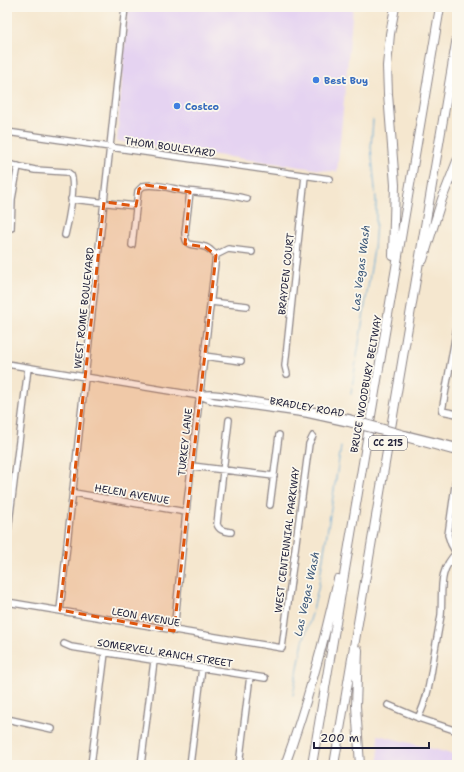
<svg xmlns="http://www.w3.org/2000/svg" width="464" height="772" viewBox="0 0 464 772" font-family="'Shantell Sans',sans-serif">
<style>
.built{fill:#e5d3f1}
.lines{fill:none;stroke-linecap:round;stroke-linejoin:round}
.stream{stroke:#5ea4d3;stroke-width:1}
.minor-casing{stroke:#8c8485;stroke-width:8}
.highway-casing{stroke:#8c8485;stroke-width:10}
.minor{stroke:#fff;stroke-width:5.5}
.highway{stroke:#fff;stroke-width:8}
.minor-bridge-casing{stroke:#8c8485;stroke-width:8;stroke-linecap:butt}
.minor-bridge{stroke:#fff;stroke-width:5.5}
.marked{fill:#de560e;fill-opacity:0.2;stroke:#de560e;stroke-width:3;stroke-dasharray:8 5;stroke-linejoin:round}
.shop-dot{fill:#3f7fe0;stroke:#fbf7ec;stroke-width:1.5}
.labels{text-anchor:middle;dominant-baseline:central;stroke-width:3.5;stroke-linejoin:round;paint-order:stroke}
.shield{fill:#fbf7ec;stroke:#636270;stroke-width:1}
.shield-label{font-size:9px;font-weight:bold;fill:#22223b}
.shop-label{font-size:10px;font-weight:bold;fill:#366cbe;stroke:#fbf7ec;text-anchor:start}
.street-label{font-size:10px;fill:#22223b;stroke:#fbf7ec}
.water-label{font-size:11px;font-style:italic;fill:#3a5678;stroke:#fbf7ec}
</style>
<rect width="100%" height="100%" fill="#fbf7ec"/>
<filter id="ink" filterUnits="userSpaceOnUse"><feTurbulence type="fractalNoise" baseFrequency=".025" numOctaves="2"/><feDisplacementMap in="SourceGraphic" scale="8" xChannelSelector="R" yChannelSelector="G"/><feConvolveMatrix kernelMatrix="1 2 1 2 8 2 1 2 1" color-interpolation-filters="sRGB"/></filter>
<filter id="wash" filterUnits="userSpaceOnUse"><feTurbulence type="fractalNoise" baseFrequency=".012" numOctaves="4" result="noise"/><feDisplacementMap in="SourceGraphic" scale="16" xChannelSelector="R" yChannelSelector="G"/><feGaussianBlur stdDeviation="0.9" result="paint"/><feColorMatrix in="noise" values="0 0 0 0 0 0 0 0 0 0 0 0 0 0 0 0 0 1.4 0 .05"/><feComposite in="paint" operator="in"/></filter>
<g filter="url(#wash)">
<rect width="100%" height="100%" fill="#f5e7cf"/>
<path class="built" d="M128 7H353L337 172 117 141Z
M378 735 457 755V765H379Z"/>
<g class="lines">
<path class="stream" d="M351 394 374 249 376 222V199L371 147 373 120
M293 695 303 641 312 614 318 589 341 447"/>
</g>
</g>
<g filter="url(#ink)">
<g class="lines">
<defs>
<path id="minor" d="M7 132 330 179
M7 164 35 170 67 172 71 175C76 186 68 223 65 235
M190 192 185 233C185 249 194 243 205 247 209 248 212 252 216 255L228 249 252 252
M71 199 136 206
M11 228 12 199 18 166
M132 245 138 191 143 186C156 183 172 189 186 191 206 194 227 193 247 199
M211 302 247 306
M457 327 442 411 457 414
M204 356 241 361
M7 364 200 396 213 401 307 414 348 423
M287 374 285 366 305 176
M200 395C215 392 233 397 249 400 282 405 316 410 349 418
M229 420 217 524C219 531 225 531 231 532
M405 434 454 446 457 448
M405 438 452 451H457
M192 466 274 476
M74 493 186 512
M270 505 279 435
M7 539 28 368
M456 553 451 544 448 535 457 472
M7 602 282 648 309 444 313 436
M60 610 125 7
M174 631 186 512 216 255
M64 644 71 647 265 678
M388 705 421 719 457 731
M418 718C429 697 431 672 435 649 437 638 439 627 441 615 443 590 437 572 457 552
M7 719 52 729
M91 765 105 653
M141 765 154 661
M190 765 202 668
M239 765 250 676"/>
<path id="highway" d="M393 256 395 185 388 94 387 66 390 34 395 7
M423 260 442 199 457 161
M358 650 356 706 360 765
M285 765C307 704 324 642 338 579
M312 765 440 7
M334 765 457 37"/>
</defs>
<use href="#minor" class="minor-casing"/>
<use href="#highway" class="highway-casing"/>
<use href="#minor" class="minor"/>
<use href="#highway" class="highway"/>
<defs>
<path id="minor-bridge" d="M349 418 405 434
M348 423 405 438"/>
</defs>
<use href="#minor-bridge" class="minor-bridge-casing"/>
<use href="#minor-bridge" class="minor-bridge"/>
</g>
</g>
<path class="marked" d="M146 185 190 192 185 244 205 247 216 255 174 631 60 610 104 202 136 206 139 189Z"/>
<g class="shop-dot">
<circle cx="316" cy="80" r="4"/>
<circle cx="177" cy="106" r="4"/>
</g>
<g class="labels">
<rect class="shield" x="369" y="436" width="38" height="14" rx="3"/>
<g class="shield-label">
<text x="388" y="443">CC 215</text>
</g>
<g class="shop-label">
<text x="324" y="80">Best Buy</text>
<text x="185" y="106">Costco</text>
</g>
<g class="street-label">
<text transform="translate(170 147) rotate(8)">THOM BOULEVARD</text>
<text transform="translate(286 274) rotate(-84)">BRAYDEN COURT</text>
<text transform="translate(84 308) rotate(-84)">WEST ROME BOULEVARD</text>
<text transform="translate(366 384) rotate(-80)">BRUCE WOODBURY BELTWAY</text>
<text transform="translate(307 407) rotate(10)">BRADLEY ROAD</text>
<text transform="translate(185 442) rotate(-84)">TURKEY LANE</text>
<text transform="translate(132 494) rotate(10)">HELEN AVENUE</text>
<text transform="translate(287 540) rotate(-83)">WEST CENTENNIAL PARKWAY</text>
<text transform="translate(146 617) rotate(10)">LEON AVENUE</text>
<text transform="translate(165 653) rotate(9)">SOMERVELL RANCH STREET</text>
</g>
<g class="water-label">
<text transform="translate(361 268) rotate(-83)">Las Vegas Wash</text>
<text transform="translate(307 594) rotate(-78)">Las Vegas Wash</text>
</g>
</g>
<rect width="464" height="772" fill="none" stroke="#fbf7ec" stroke-width="24"/>
<path d="M314 742v6h115v-6" fill="none" stroke="#22223b" stroke-width="2"/>
<text x="320" y="742" font-size="12" fill="#22223b" stroke="#fbf7ec" stroke-width="3" paint-order="stroke">200 m</text>
</svg>
